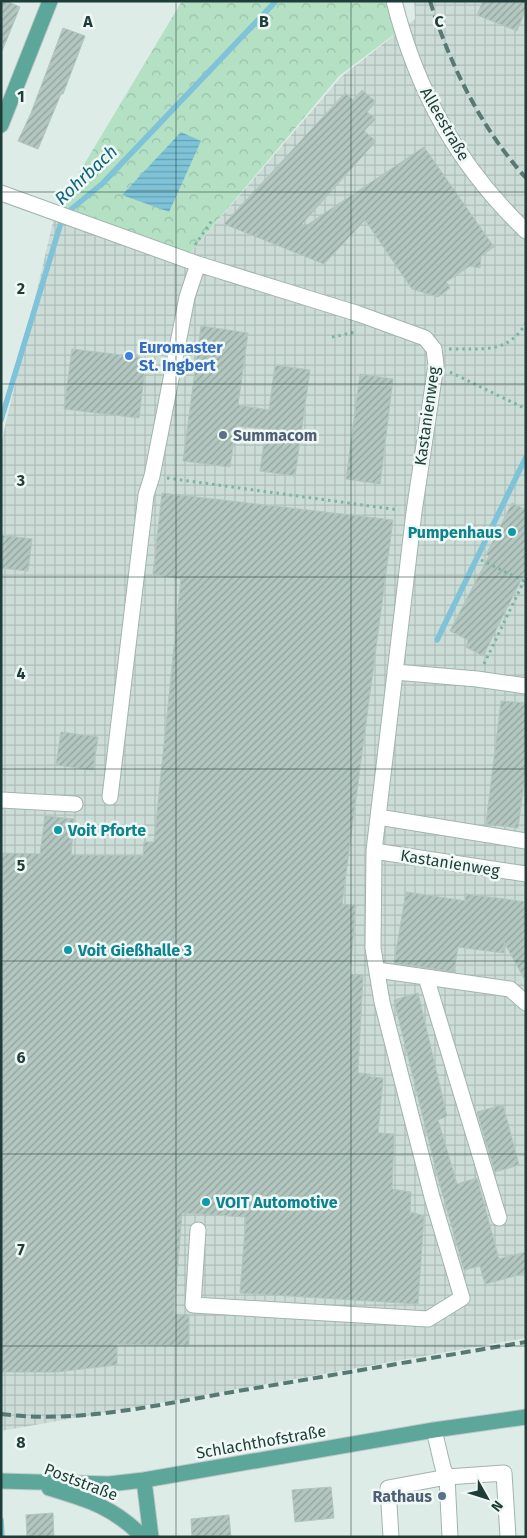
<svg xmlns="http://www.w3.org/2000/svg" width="527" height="1538" viewBox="0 0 527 1538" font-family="'Fira Sans',sans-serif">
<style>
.industrial{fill:url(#industrial-grid)}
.forest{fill:url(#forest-crowns)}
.water{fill:url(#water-rules)}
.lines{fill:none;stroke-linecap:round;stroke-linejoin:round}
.stream{stroke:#7fc3d8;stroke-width:5.5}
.building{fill:url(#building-hatch);stroke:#b0c6bf}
.minor-casing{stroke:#a1b4af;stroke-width:17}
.major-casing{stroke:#c0c9c7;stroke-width:17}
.path{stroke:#7bb3a6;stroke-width:3;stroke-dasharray:2.5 4;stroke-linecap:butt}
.minor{stroke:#fff;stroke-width:15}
.major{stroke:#5da79a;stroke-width:15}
.rail{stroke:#587973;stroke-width:4;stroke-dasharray:10 5;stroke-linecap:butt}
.grid{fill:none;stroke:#1e3d38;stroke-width:1;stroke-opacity:0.55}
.shop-dot{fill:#3f7fe0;stroke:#eff8f4;stroke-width:2}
.service-dot{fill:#5c6f8a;stroke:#eff8f4;stroke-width:2}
.culture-dot{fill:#0f9aa8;stroke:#eff8f4;stroke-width:2}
.labels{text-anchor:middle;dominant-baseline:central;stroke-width:5;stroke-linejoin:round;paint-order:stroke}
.street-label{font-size:16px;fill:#1e3d38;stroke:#eff8f4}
.shop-label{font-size:16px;font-weight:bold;fill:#366cbe;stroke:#eff8f4;text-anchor:start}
.service-label{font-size:16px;font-weight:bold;fill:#4e5e75;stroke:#eff8f4;text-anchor:start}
.culture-label{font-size:16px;font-weight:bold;fill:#0d838f;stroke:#eff8f4;text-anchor:start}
.water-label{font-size:18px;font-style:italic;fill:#116480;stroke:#eff8f4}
.grid-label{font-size:16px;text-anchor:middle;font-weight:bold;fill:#1e3d38;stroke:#eff8f4;stroke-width:5;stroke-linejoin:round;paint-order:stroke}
</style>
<defs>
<pattern id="industrial-grid" width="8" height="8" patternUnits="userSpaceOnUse" patternTransform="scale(1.25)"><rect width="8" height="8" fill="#ccdcd6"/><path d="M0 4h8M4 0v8" fill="none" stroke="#afbeb8"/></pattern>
<pattern id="forest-crowns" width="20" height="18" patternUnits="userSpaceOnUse" patternTransform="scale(1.25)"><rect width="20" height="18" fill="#b4e0c4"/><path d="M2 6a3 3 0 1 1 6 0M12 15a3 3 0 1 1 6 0" fill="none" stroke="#9ac1a9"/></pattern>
<pattern id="water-rules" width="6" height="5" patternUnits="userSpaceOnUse" patternTransform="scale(1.25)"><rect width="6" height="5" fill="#7fc3d8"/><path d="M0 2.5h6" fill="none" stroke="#67a0b0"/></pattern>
<pattern id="building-hatch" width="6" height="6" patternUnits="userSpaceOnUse" patternTransform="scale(1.25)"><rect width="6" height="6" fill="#b3c7c0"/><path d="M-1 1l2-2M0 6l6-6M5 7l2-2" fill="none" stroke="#91a39d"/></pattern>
</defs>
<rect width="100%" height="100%" fill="#deece7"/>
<path class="industrial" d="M414 1H526V1338L1 1431V444L55 213 185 259 341 77 415 19Z"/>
<path class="forest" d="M182 1H393L400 30 339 76 185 259 55 213Z"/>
<path class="water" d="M181 132 201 141 169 212 122 195Z"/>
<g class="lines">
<path class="stream" d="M1 420 63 216 103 183 276 1
M437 640 526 457
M1 1520 2 1537"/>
</g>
<path class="building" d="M1 1H6L20 7 2 51Z
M483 1H526V9L517 31 477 15Z
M63 28 85 36 63 94H61L38 149 18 141 31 113Z
M362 90 376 102 367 112 376 119 364 131 376 141 302 224 304 227 424 147 494 247 481 256 480 268 470 266 446 282 450 288 438 297 412 289 365 220 324 264 224 224 345 93 353 100Z
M201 326 248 333 238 405 269 410 275 365 310 370 295 476 260 471 266 429 236 426 230 467 183 461Z
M72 349 146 358 139 418 64 409Z
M360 374 393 379 380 484 346 479Z
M162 493 393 520 342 904 356 905 350 974 363 975 358 1073 370 1074V1077L383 1078 378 1133 394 1134 392 1189 411 1192 410 1212 424 1216 418 1304 240 1293 246 1217 182 1213 174 1314 189 1315V1346L117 1344V1365L56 1372H1V853L40 854 45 816 74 819 71 855 143 856 144 842H154L181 579 153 574Z
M512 503 526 510V570L483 656 466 647 468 640 450 631 489 556 486 555Z
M1 535 32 539 28 571 1 568Z
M501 701 526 703V768L518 828 486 824Z
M61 732 98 737 93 770 56 765Z
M406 892 465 901 466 894 526 902V982L504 942V953L458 947 454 972 394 963Z
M418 993 447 1116 438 1120 457 1184 477 1178 499 1259 526 1252V1273L485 1284 480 1266 464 1270 438 1178 394 1000Z
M503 1105 519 1165 495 1172 477 1112Z
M331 1487 334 1518 295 1522 292 1490Z
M53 1513 54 1537H27L26 1515Z
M229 1515 231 1537H192L191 1519Z"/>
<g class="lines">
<defs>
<path id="minor" d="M394 1C417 92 458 166 526 231
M1 193 198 264 359 314 425 338 434 349 436 365 414 512 374 851 373 948 382 1002 432 1197 462 1298 428 1319 193 1305 198 1230
M395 672 477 679 526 686
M110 797 146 495 152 476 187 297 198 264
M1 800 75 804
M378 817 526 841
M374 851 526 874
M377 970 510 989 526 1003
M426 977 499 1218
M434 1430 443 1468 447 1477 450 1537
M391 1537 388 1488 447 1477 504 1473 508 1537"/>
<path id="major" d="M1 125 50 1
M144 1480 151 1537
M1 1481 109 1484 144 1480 434 1430 526 1417
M49 1488C89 1500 113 1507 143 1537"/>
</defs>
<use href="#minor" class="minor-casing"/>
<use href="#major" class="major-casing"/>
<path class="path" d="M195 245 213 219
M332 337 356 332
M449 349C482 348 507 355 526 323
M450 372 526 409
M167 478 399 510
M481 560 524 581 526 579
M484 664 524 581"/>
<use href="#minor" class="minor"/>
<use href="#major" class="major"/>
<path class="rail" d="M430 1C450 65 481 128 526 178
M1 1414C80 1424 161 1404 238 1391 334 1375 430 1358 526 1342"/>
</g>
<path class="grid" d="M176 1V1537M351 1V1537M1 192H526M1 384H526M1 577H526M1 769H526M1 961H526M1 1154H526M1 1346H526"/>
<circle class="shop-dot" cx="129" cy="356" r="5"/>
<g class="service-dot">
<circle cx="223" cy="435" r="5"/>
<circle cx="442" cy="1496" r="5"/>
</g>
<g class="culture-dot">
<circle cx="512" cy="532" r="5"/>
<circle cx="58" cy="830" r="5"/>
<circle cx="68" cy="950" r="5"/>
<circle cx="206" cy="1202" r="5"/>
</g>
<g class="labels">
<g class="street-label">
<text transform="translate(445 124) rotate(60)">Alleestraße</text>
<text transform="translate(427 416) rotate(-82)">Kastanienweg</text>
<text transform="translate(450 863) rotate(9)">Kastanienweg</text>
<text transform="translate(261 1442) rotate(-10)">Schlachthofstraße</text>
<text transform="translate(81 1482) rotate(21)">Poststraße</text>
</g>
<g class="shop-label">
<text x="139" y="347">Euromaster<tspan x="139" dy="18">St. Ingbert</tspan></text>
</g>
<g class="service-label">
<text x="233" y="435">Summacom</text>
<text x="432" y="1496" text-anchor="end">Rathaus</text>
</g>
<g class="culture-label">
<text x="502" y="532" text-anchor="end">Pumpenhaus</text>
<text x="68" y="830">Voit Pforte</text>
<text x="78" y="950">Voit Gießhalle 3</text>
<text x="216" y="1202">VOIT Automotive</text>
</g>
<g class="water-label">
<text transform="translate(86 175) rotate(-43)">Rohrbach</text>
</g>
</g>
<g class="grid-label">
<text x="88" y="27">A</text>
<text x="264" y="27">B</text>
<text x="439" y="27">C</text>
<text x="21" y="102">1</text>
<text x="21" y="294">2</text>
<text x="21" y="486">3</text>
<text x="21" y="679">4</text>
<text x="21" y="871">5</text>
<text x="21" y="1063">6</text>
<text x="21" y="1255">7</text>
<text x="21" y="1448">8</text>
</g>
<rect width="527" height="1538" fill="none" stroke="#1e3d38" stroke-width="5"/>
<g transform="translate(487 1498) rotate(129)" stroke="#eff8f4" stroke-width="4" paint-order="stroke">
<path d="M0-4L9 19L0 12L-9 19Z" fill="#1e3d38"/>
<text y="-8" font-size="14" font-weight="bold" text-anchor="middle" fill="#1e3d38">N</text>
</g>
</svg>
